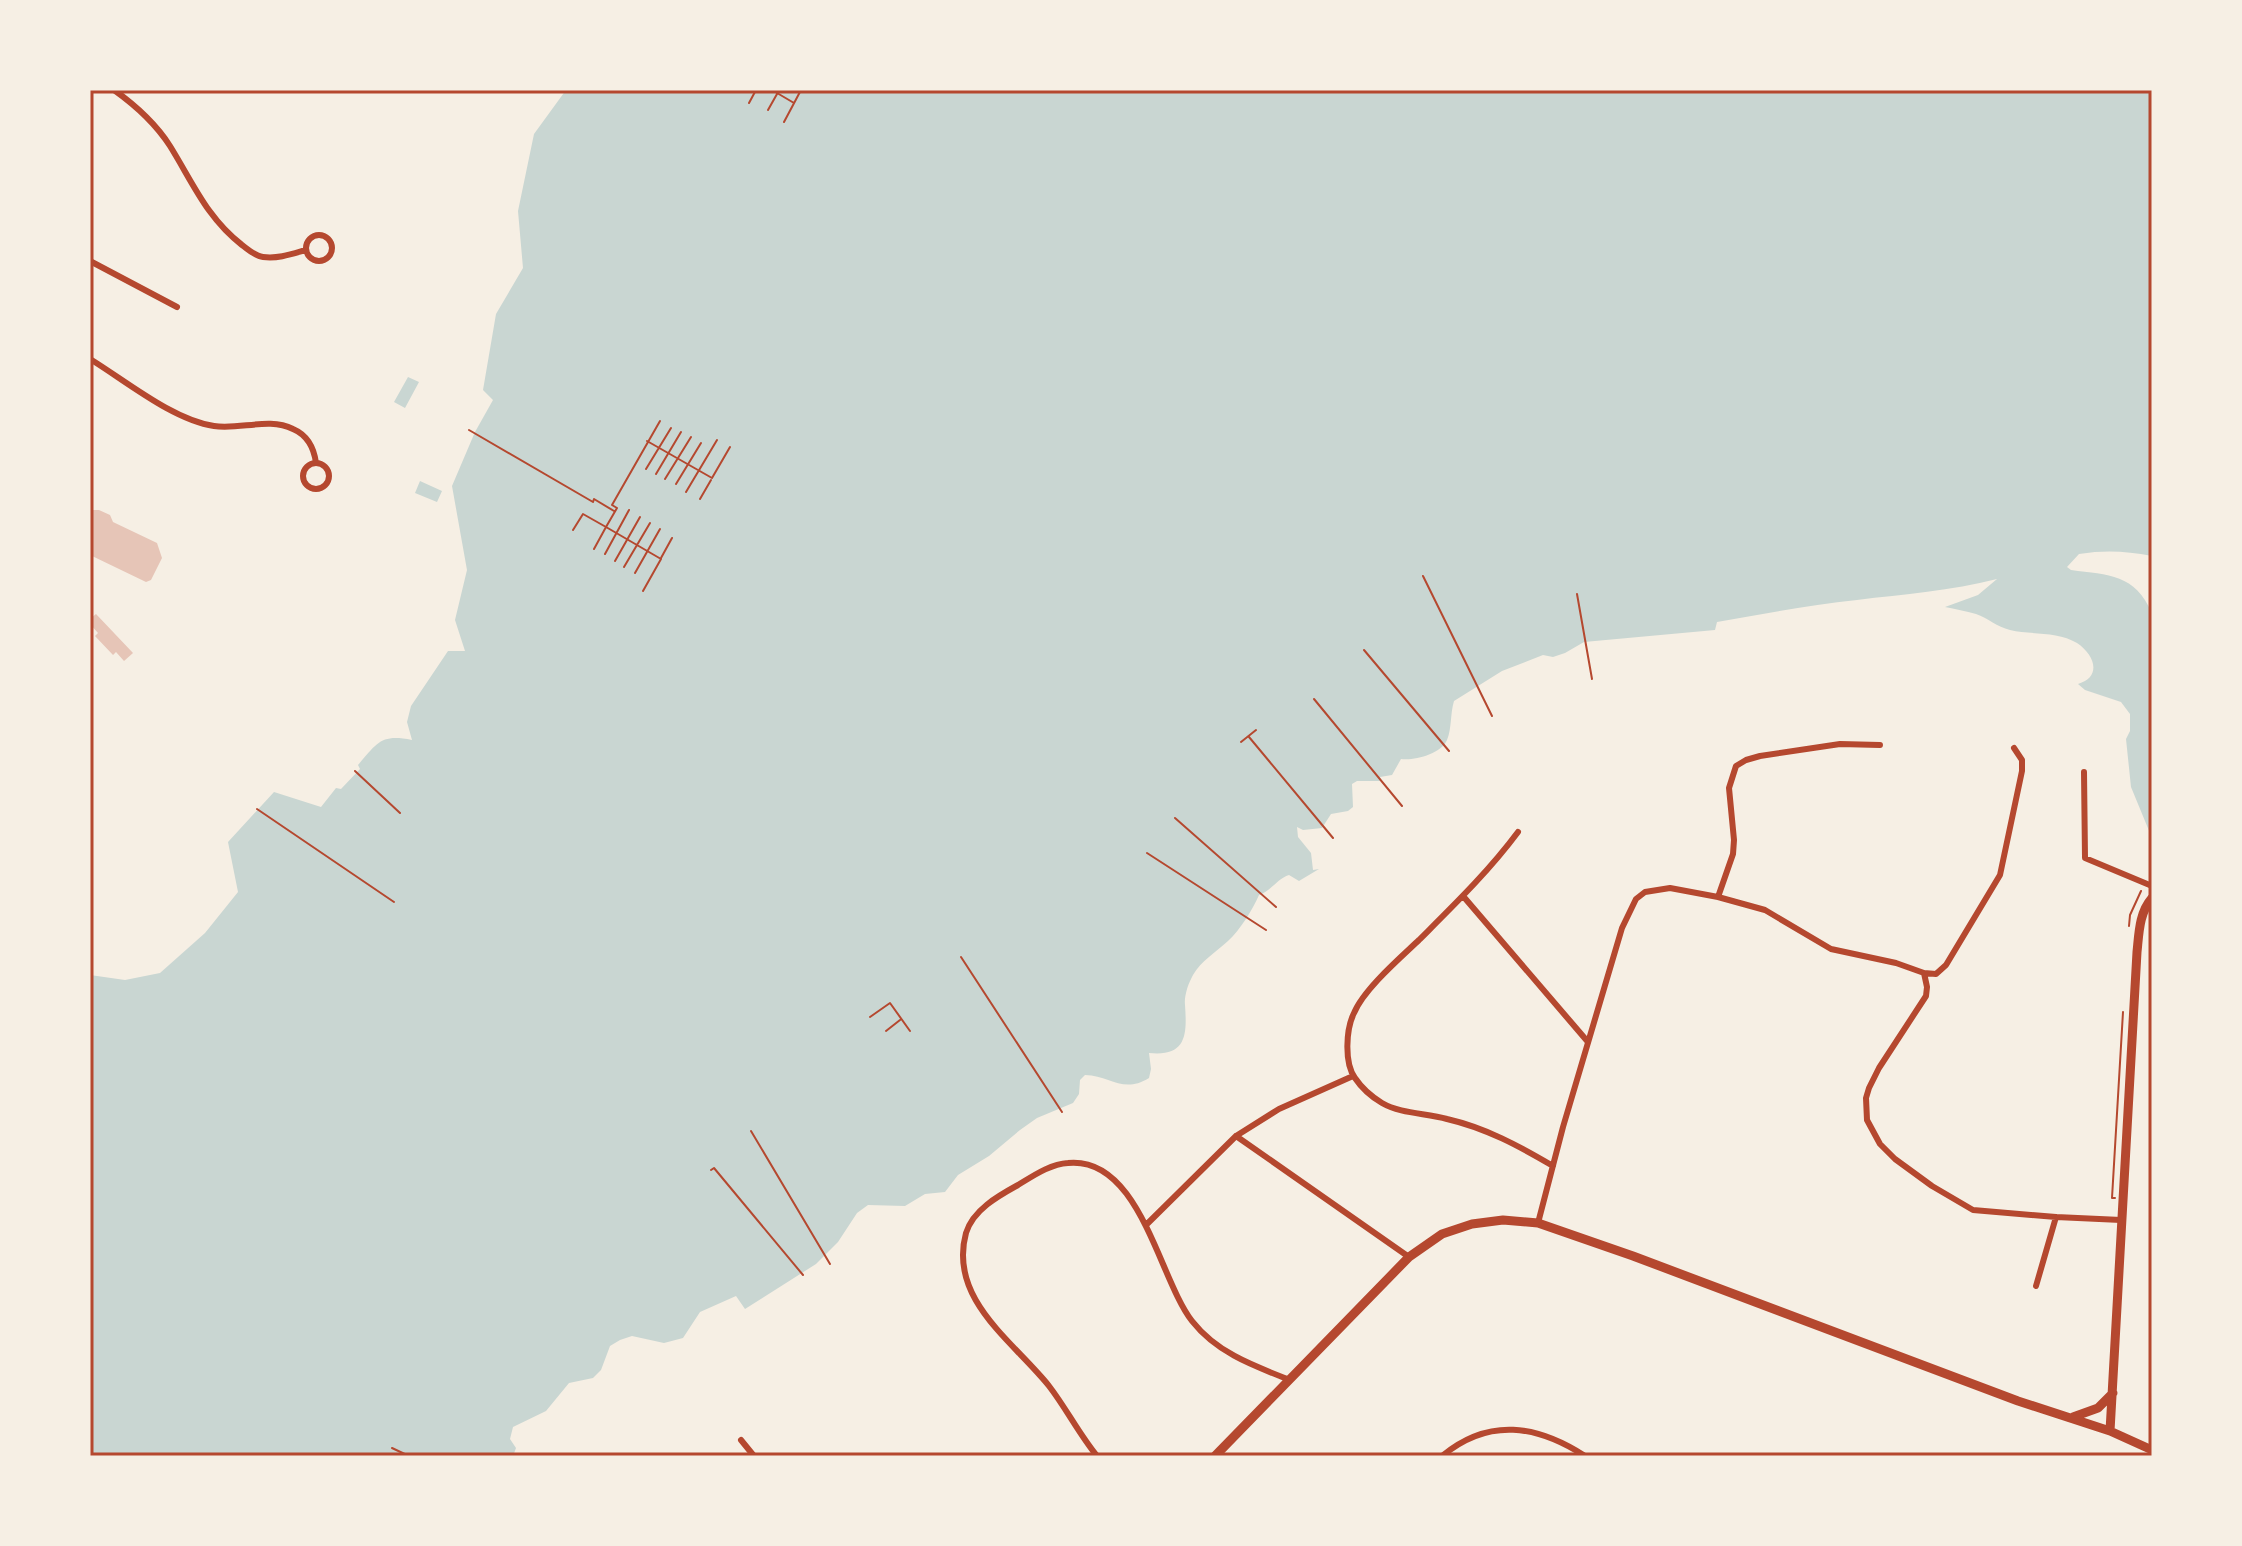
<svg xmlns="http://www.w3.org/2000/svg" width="2242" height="1546" viewBox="0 0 2242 1546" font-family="'Roboto Condensed',sans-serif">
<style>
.water{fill:#c9d6d2}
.building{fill:#e6c5b7}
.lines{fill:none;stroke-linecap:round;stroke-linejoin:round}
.path{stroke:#b5482f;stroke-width:2}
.minor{stroke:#b5482f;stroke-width:6}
.secondary{stroke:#b5482f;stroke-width:9}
.neatline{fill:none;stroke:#b5482f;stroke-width:3}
</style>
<rect width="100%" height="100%" fill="#f6efe4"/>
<path class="water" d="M566 90H2152V556C2126 551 2105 550 2079 554L2067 567 2071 570C2109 575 2135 574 2152 613V838L2131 787 2126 739 2130 731V714L2121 702 2085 690 2078 684C2102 677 2095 655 2077 643 2058 631 2031 635 2010 630 1997 627 1988 618 1976 614 1966 611 1955 609 1945 607L1978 595 1997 579C1951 591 1904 594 1857 600 1810 605 1763 614 1717 622L1715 630 1584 642 1565 653 1553 657 1543 655 1502 671 1454 701C1450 714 1452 728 1447 740 1441 754 1414 761 1401 759L1392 775 1380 777 1381 781H1357L1352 784 1353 807 1348 811 1331 814 1322 828 1303 830 1297 827 1298 837 1311 853 1313 870 1319 869 1299 881 1289 875C1277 879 1271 891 1259 895 1253 909 1240 930 1228 941 1216 952 1201 961 1193 975 1188 984 1184 996 1185 1005 1187 1034 1187 1057 1149 1053L1151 1069 1149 1078C1123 1094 1111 1076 1085 1075L1080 1080 1079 1094 1073 1103 1037 1118 1020 1130 989 1156 958 1175 945 1192 925 1194 905 1206 868 1205 857 1213 838 1242 816 1264 745 1309 736 1296 700 1312 683 1338 664 1343 632 1336 620 1340 610 1346 601 1370 593 1378 569 1383 546 1411 513 1427 510 1439 516 1448 513 1456H90V975L125 980 160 973 205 933 238 892 228 842 274 792 321 807 336 788 341 789 360 769 358 765C378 742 381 734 412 740L407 722 411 706 448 651H465L455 620 467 570 452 486 475 432 493 400 483 390 496 314 523 268 518 211 534 134Z
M408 377 419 382 405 408 394 402Z
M420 481 442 491 437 502 415 493Z"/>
<path class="building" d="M90 510H99L110 515 113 522 157 543 162 558 151 580 146 582 90 555Z
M96 614 133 653 124 661 116 652 113 655 95 636 98 633 90 624V619Z"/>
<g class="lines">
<path class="path" d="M772 90 794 103
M749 103 756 90
M768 110 777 94
M784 122 801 90
M469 430 593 502 594 499 614 511
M647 441 712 478 730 447
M646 469 671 428
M656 474 681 432
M665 479 691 437
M676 484 701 443
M686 492 717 440
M700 499 711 480
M573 530 583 514 606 527 617 508 612 505 660 421
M594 549 606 527 661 559 643 591
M605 554 629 510
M661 558 672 538
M615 561 640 517
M624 567 650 523
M635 573 660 529
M1423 576 1492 716
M1577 594 1592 679
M1364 650 1449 751
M1314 699 1402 806
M1249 737 1333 838
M1241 742 1256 730
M355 771 400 813
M257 809 394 902
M1175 818 1276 907
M1147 853 1266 930
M2129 926 2130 915 2141 891
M961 957 1062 1112
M870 1017 890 1003 910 1031
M886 1031 900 1020
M751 1131 830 1264
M711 1170 714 1168 803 1275
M2115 1198H2112L2123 1012
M392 1448 409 1456"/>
<path class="minor" d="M114 90C135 105 156 124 170 146 193 183 207 218 242 245 249 250 255 256 263 257 278 259 292 254 306 250
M306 248a13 13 0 1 1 26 0a13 13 0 1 1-26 0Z
M90 261 177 307
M90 359C126 381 173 420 214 426 240 430 269 417 293 429 307 435 314 448 316 463
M303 476a13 13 0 1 1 26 0a13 13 0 1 1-26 0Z
M2084 772 2085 858 2152 886
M1518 832C1489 871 1454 905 1419 940 1400 958 1364 989 1354 1013 1346 1029 1344 1063 1355 1078 1361 1087 1372 1097 1382 1103 1401 1114 1426 1113 1447 1119 1486 1128 1519 1146 1553 1166
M1463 896 1588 1042
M1718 897 1733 854 1734 840 1729 788 1736 766 1746 760 1760 756 1840 744 1880 745
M1924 973 1927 987 1926 996 1879 1068 1869 1088 1866 1098 1867 1120 1880 1144 1895 1159 1932 1186 1973 1210 2056 1217 2121 1220
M1236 1136 1409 1257
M1538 1223 1563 1127 1622 928 1636 899 1645 892 1670 888 1718 897 1765 910 1831 949 1896 963 1924 973 1936 974 1946 965 2000 875 2022 771V760L2014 748
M1146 1225 1236 1136 1279 1109 1353 1076
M2036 1286 2056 1217
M741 1440 754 1456
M1097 1456C1079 1434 1066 1408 1049 1386 1013 1341 948 1299 966 1233 973 1210 998 1196 1018 1185 1033 1176 1050 1164 1068 1163 1140 1156 1159 1279 1192 1321 1217 1353 1254 1366 1290 1380
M1442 1456C1489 1417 1537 1425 1585 1456"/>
<path class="secondary" d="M2073 1417 2098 1408 2113 1393
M2110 1431 2137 952C2139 933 2139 913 2152 898
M1215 1456 1409 1257 1442 1234 1472 1224 1503 1220 1538 1223 1633 1256 2018 1401 2110 1431 2152 1450"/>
</g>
<rect width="2242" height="1546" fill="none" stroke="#f6efe4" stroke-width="184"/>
<rect x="92" y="92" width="2058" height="1362" class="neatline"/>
</svg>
